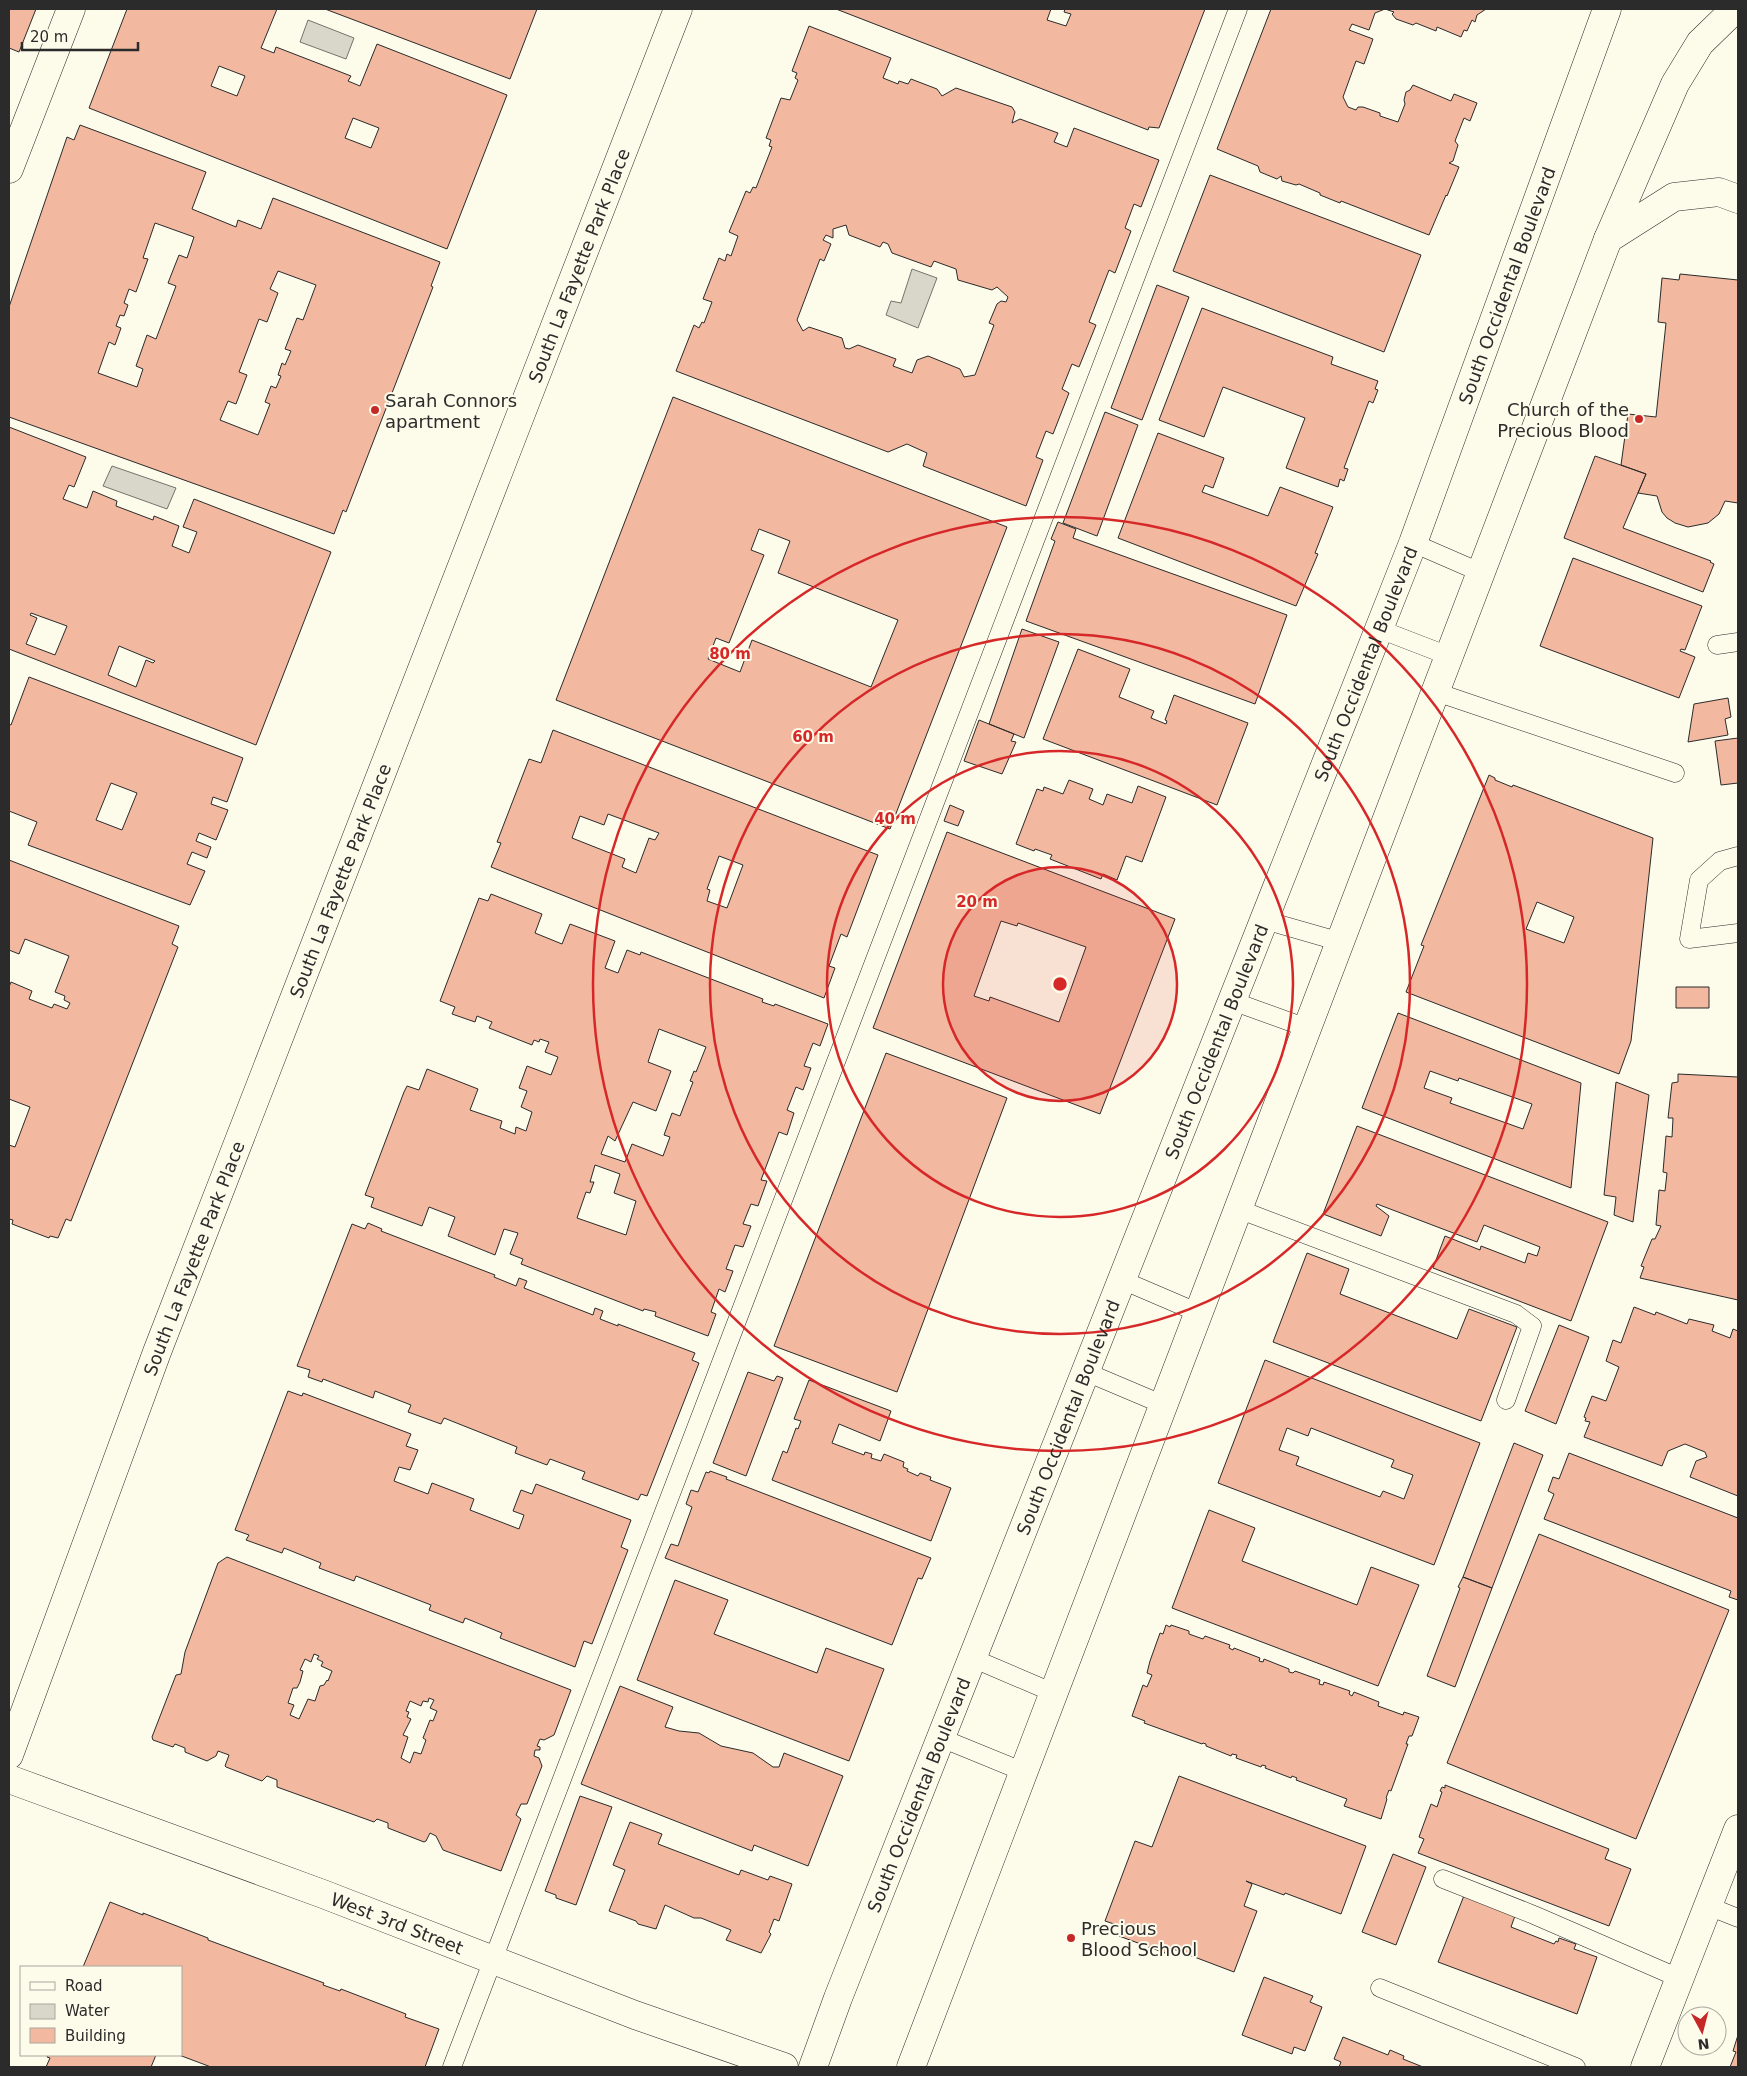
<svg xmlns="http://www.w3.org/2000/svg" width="1747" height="2076" viewBox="0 0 1747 2076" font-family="'DejaVu Sans',sans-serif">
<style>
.water{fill:#d8d7c9;stroke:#74746e}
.building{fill:#f2b8a0;stroke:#2b2b2b;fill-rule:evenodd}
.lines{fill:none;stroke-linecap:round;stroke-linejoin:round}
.service-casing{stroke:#2b2b2b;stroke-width:19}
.minor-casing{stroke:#2b2b2b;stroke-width:29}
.secondary-casing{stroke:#2b2b2b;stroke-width:29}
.service{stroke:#fdfbea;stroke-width:18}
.minor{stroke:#fdfbea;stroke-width:28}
.secondary{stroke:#fdfbea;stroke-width:28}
.ring{fill:none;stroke:#d62828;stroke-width:2.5}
.poi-dot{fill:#c62828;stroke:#fdfbea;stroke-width:2}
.labels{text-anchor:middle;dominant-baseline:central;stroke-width:4;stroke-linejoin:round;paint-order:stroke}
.street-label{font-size:18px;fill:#2b2b2b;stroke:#fdfbea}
.poi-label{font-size:18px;fill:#2b2b2b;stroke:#fdfbea;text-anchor:start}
.centre{fill:#d62828;stroke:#fdfbea;stroke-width:2.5}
.ring-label{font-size:15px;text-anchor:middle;font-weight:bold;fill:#d62828;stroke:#fdfbea;stroke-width:4;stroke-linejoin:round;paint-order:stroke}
</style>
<rect width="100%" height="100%" fill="#fdfbea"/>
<path class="water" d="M308 20 354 38 346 59 300 42Z
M912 269 937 278 918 328 886 315 891 301 901 303Z
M112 466 176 488 167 509 103 486Z"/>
<path class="building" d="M9 9H36L19 52 9 48Z
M127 9H277L261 48 274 53 276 47 351 76 348 81 360 86 377 44 507 95 447 249 89 108ZM219 66 245 76 237 96 211 86ZM353 118 379 128 371 148 345 138Z
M325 9H537L510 79Z
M836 9H1051L1047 20 1066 26 1071 14 1064 12 1065 9H1205L1159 128 1149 127 1148 130Z
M1271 9H1385L1375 13 1369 30 1352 24 1349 30 1373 39 1364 64 1356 61 1343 97 1348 107 1356 110 1358 107H1363L1380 113V116L1398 122 1405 104 1404 100 1406 92 1410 90 1413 85 1451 101 1454 94 1477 103 1470 121 1464 118 1455 141 1458 145 1453 161 1449 163 1459 167 1447 196 1446 195 1429 235 1341 201 1340 203 1320 195V193L1299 184 1296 185 1282 181 1281 176 1277 179 1260 172 1258 166 1217 149Z
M1385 9H1486L1477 15 1475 22 1472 20 1467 31 1464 30 1461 37 1437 27 1436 31 1416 23 1413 25 1396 19 1392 14 1394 12Z
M809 26 891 58 883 78 898 84 899 81 908 84 911 79 937 89 942 96 956 88 1012 107 1015 112 1012 123 1020 119 1058 133 1054 142 1067 147 1074 128 1159 160 1141 207 1134 204 1125 228 1131 231 1115 273 1109 270 1089 322 1096 325 1079 367 1072 364 1062 389 1069 393 1053 434 1046 431 1036 457 1043 460 1026 506 923 466 927 453 907 444 888 452 676 371 694 325 699 328 702 322 704 323 712 302 703 299 719 258 725 261 727 254 731 256 738 236 729 232 746 191 750 193 753 187 756 188 772 147 769 146 771 140 766 138 781 98 790 100 798 80 795 78 797 73 792 71ZM846 225 849 235 880 247 883 242 888 244 892 253 931 267 934 261 956 269 958 280 992 290 997 287 1008 297 1006 302 1001 301 997 304 989 323 994 325 975 375 964 377 960 369 928 356 917 360 912 373 893 366 896 359 858 345 849 349 845 348 842 338 809 327 803 331 797 320 820 259 824 261 831 244 823 240 826 235 833 238V229Z
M80 125 206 172 192 209 236 227 238 220 261 229 273 198 440 262 431 286 433 287 346 512 343 510 334 534 9 417V307L67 137 74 140ZM155 223 194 237 187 258 179 255 168 283 176 286 156 339 147 335 136 366 143 369 137 387 98 373 109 342 115 345 121 328 116 326 120 315 124 316 128 305 124 303 129 289 136 292 148 259 143 258ZM278 271 316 285 303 320 297 318 285 349 291 351 285 365 282 363 278 375 281 376 276 388 271 386 265 402 270 404 258 435 220 420 228 401 236 404 247 375 239 372 259 319 267 322 278 293 270 289Z
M1210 175 1421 255 1384 352 1173 271Z
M1680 274 1738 280V503L1725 501 1719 514 1708 523 1688 527 1675 523 1667 518 1662 512 1657 496 1638 493 1646 474 1621 465 1628 414 1656 417 1666 323 1658 322 1662 278 1679 280Z
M1157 285 1189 297 1142 420 1111 408Z
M1202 308 1333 357 1331 364 1378 381 1375 389 1378 390 1373 403 1369 401 1344 468 1348 469 1344 481 1340 479 1338 487 1286 468 1305 418 1223 387 1204 437 1159 420Z
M673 397 1007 527 890 829 556 700ZM759 529 790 541 778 573 898 620 871 687 752 640 740 672 708 659 716 638 729 643 764 555 751 550Z
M1105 412 1138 425 1097 536 1063 523Z
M9 427 86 457 74 487 69 485 63 499 87 508 93 491 117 501 116 506 153 520 154 516 179 526 172 546 189 553 197 532 183 527 194 499 331 552 256 745 9 649ZM31 613 67 626 55 655 26 644 37 618 30 615ZM119 646 155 661 153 663 146 660 136 687 108 675Z
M1158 433 1224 458 1213 488 1205 485 1202 492 1268 516 1280 487 1333 507 1315 553 1318 554 1296 606 1118 538Z
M1595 456 1646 474 1623 528 1711 561 1710 562 1714 564 1703 592 1564 538Z
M1058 522 1076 529 1073 538 1287 615 1255 704 1026 621 1055 541 1051 539Z
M1573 558 1702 606 1685 650 1681 649 1680 651 1695 657 1679 698 1540 646Z
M1022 629 1059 642 1024 738 989 724Z
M1078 649 1130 669 1119 697 1154 711 1151 718 1166 724 1167 721 1165 720 1174 695 1248 723 1217 805 1043 739Z
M29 677 243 758 227 802 213 797 211 804 228 810 216 840 199 833 196 841 211 847 207 858 192 852 187 864 205 871 190 905 28 845 37 822 9 811V724L11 725ZM111 783 137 793 122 830 96 820Z
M1728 698 1731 717 1725 719 1728 735 1688 742 1694 704Z
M979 720 1014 734 1011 741 1016 742 1002 774 964 761Z
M553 730 878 855 847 937 841 934 829 966 835 968 824 998 491 867 501 843 497 842 529 759 541 763ZM608 814 659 833 655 840 649 838 636 873 622 867 625 859 572 838 580 816 604 825ZM719 856 743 865 727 908 707 901 710 890 707 889Z
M1738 738V783L1721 785 1715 741Z
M1489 775 1495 778V780L1512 787 1513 785 1653 838 1631 1041 1619 1074 1406 992 1424 946 1421 945ZM1537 902 1574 917 1564 943 1526 929Z
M1069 780 1093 789 1089 799 1103 805 1107 794 1132 803 1138 786 1166 797 1142 862 1126 856 1117 880 1103 874 1101 879 1050 859 1052 855 1035 849 1034 851 1016 844 1037 789 1043 791 1044 787 1063 794Z
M950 805 964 811 958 826 944 821Z
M947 832 1175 919 1100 1114 873 1028ZM1001 921 1017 926 1018 923 1086 947 1059 1022 990 997 989 1001 974 996Z
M9 860 179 926 172 944 178 947 71 1221 66 1219 58 1238 50 1236 49 1238 12 1224 13 1220 9 1219V1145L15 1147 30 1107 9 1099V987L11 982 32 991 29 999 52 1008 54 1004 67 1009 70 1003 64 1000 65 996 55 992 69 956 25 939 19 954 9 950Z
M491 894 542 914 535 933 562 944 570 924 615 941 605 968 618 973 627 950 640 955 641 952 763 999 762 1002 774 1006 775 1004 828 1024 820 1046 813 1043 804 1066 811 1068 803 1090 796 1087 787 1110 794 1113 787 1135 779 1132 761 1180 767 1181 758 1206 751 1204 743 1224 751 1226 743 1247 735 1245 726 1269 733 1271 725 1292 719 1289 711 1312 716 1314 708 1336 655 1316 656 1312 644 1309 643 1311 521 1264 523 1259 510 1254 518 1233 504 1229 495 1255 448 1236 455 1217 429 1207 422 1226 371 1207 374 1198 365 1195 404 1092 407 1086 419 1090 427 1069 478 1089 470 1110 502 1121 500 1128 515 1134 516 1127 526 1131 532 1112 521 1107 527 1091 519 1088 527 1066 551 1075 558 1057 545 1052 549 1042 540 1039 539 1042 534 1040 532 1045 489 1028 492 1022 477 1016 475 1022 452 1014 455 1007 440 1001 479 898 488 901ZM659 1029 706 1047 696 1072 694 1071 690 1081 693 1082 680 1116 672 1113 664 1135 670 1137 663 1156 632 1144 625 1162 601 1154 608 1136 615 1141 633 1102 656 1111 671 1071 648 1062ZM595 1165 620 1174 614 1193 636 1201 626 1235 577 1218 586 1192 590 1193 594 1182H590Z
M1676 987H1709V1008H1676Z
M1398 1013 1581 1083 1571 1188 1362 1108ZM1430 1071 1458 1081 1459 1078 1532 1104 1523 1129 1450 1103 1452 1098 1424 1088Z
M886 1053 1007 1098 897 1392 774 1346Z
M1678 1074 1738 1077V1300L1640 1278 1644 1267 1641 1266 1652 1239H1655L1661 1226 1656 1225 1659 1190 1665 1191 1667 1173 1663 1172 1666 1136 1672 1137 1673 1118H1668L1672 1083 1678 1082Z
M1616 1082 1649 1095 1633 1222 1614 1215 1616 1197 1604 1195Z
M1357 1126 1608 1222 1571 1321 1433 1268 1445 1236 1480 1250 1481 1246 1525 1263 1528 1253 1537 1256 1540 1247 1484 1225 1477 1242 1377 1204 1376 1206 1389 1216 1381 1236 1323 1214Z
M368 1223 382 1229 381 1231 495 1275 494 1277 516 1286 519 1278 527 1281 524 1288 593 1315 595 1308 603 1311 600 1319 618 1326V1324L695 1353 692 1360 699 1363 647 1496 641 1494 638 1500 582 1479 585 1472 550 1459 547 1465 515 1453 517 1447 444 1418 441 1424 408 1412 411 1405 375 1391 373 1398 323 1379 322 1382 308 1377 310 1370 297 1366 352 1224 365 1229Z
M1307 1253 1349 1269 1340 1294 1457 1339 1469 1309 1517 1327 1481 1421 1273 1342Z
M1634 1307 1655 1315 1656 1312 1687 1324 1689 1319 1714 1325 1712 1331 1730 1338 1733 1329 1738 1331V1496L1690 1477 1696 1461 1707 1457 1705 1452 1685 1444 1668 1451 1662 1466 1584 1437 1590 1422 1585 1421 1586 1418 1584 1417 1592 1396 1606 1401 1619 1367 1606 1361 1613 1340 1621 1343Z
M1559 1325 1589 1337 1556 1424 1525 1411Z
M1265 1360 1480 1443 1434 1565 1218 1483ZM1287 1428 1308 1436 1311 1428 1394 1460 1391 1467 1413 1475 1404 1499 1383 1491 1380 1497 1296 1465 1299 1457 1279 1450Z
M748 1372 774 1381 777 1376 783 1378 746 1476 713 1463Z
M809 1380 891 1411 880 1441 839 1424 832 1443 864 1455 865 1452 872 1454 871 1458 881 1461 884 1454 904 1462 903 1467 908 1469 907 1471 918 1476 920 1473 931 1477 930 1480 951 1488 931 1541 772 1480 783 1451 787 1453 796 1428 798 1429 801 1421 794 1419Z
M288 1391 302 1396 303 1393 411 1434 406 1446 418 1450 410 1470 399 1467 394 1481 428 1494 432 1483 474 1499 470 1510 519 1529 524 1515 513 1511 521 1490 532 1494 536 1484 631 1520 621 1547 628 1550 592 1644 584 1641 575 1667 500 1638 502 1633 465 1618 463 1623 429 1610 431 1605 356 1576 354 1581 319 1568 321 1563 284 1548 282 1553 246 1540 249 1535 235 1530Z
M1514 1443 1543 1455 1492 1588 1463 1577Z
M1569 1453 1738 1518V1600L1729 1597 1731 1591 1544 1519 1554 1494 1548 1491 1553 1477 1559 1479Z
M710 1471 727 1477 726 1479 931 1558 922 1579 918 1578 892 1645 665 1558 671 1544 678 1546 692 1507 686 1504 691 1490 698 1492 706 1472 709 1473Z
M1209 1510 1255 1528 1242 1561 1357 1605 1371 1567 1419 1585 1378 1686 1172 1608Z
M1539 1534 1729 1610 1636 1839 1447 1763Z
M227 1557 571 1690 554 1735 544 1740 540 1739 537 1746 540 1747V1750H535L534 1756 539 1758 542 1766 527 1804H521L516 1815 521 1819 501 1871 443 1850 436 1836 430 1833 426 1841 424 1842 388 1828V1823L377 1819 374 1822 277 1787V1780L267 1776 262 1781 226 1767 225 1766 229 1755 218 1751 216 1756 207 1761 185 1752V1748L175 1744 173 1747 153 1740 152 1737 176 1675 181 1674 185 1652 218 1563ZM314 1654 319 1656 317 1659 323 1662 321 1666 332 1671 328 1681 327 1680 324 1685 320 1686 315 1701 308 1699 299 1719 290 1715 294 1705 288 1703 293 1688H297L300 1682 303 1671 300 1670 305 1659 311 1662ZM429 1698 434 1700 430 1708 437 1711 433 1721 430 1720 423 1738 426 1740 421 1754 414 1752 410 1763 401 1758 408 1737 403 1735 411 1719 407 1717 409 1712 406 1711 410 1701 421 1706 423 1701 428 1702Z
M1463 1577 1492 1588 1455 1687 1427 1676 1460 1588 1458 1587Z
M675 1580 728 1600 714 1634 817 1673 826 1648 884 1669 849 1761 637 1680Z
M1166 1625 1170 1627 1171 1625 1189 1631V1634L1203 1639 1205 1636 1230 1645 1229 1648 1233 1650 1234 1648 1260 1658 1259 1661 1263 1662 1264 1659 1289 1669V1672L1293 1673 1295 1671 1320 1680 1319 1684 1323 1685 1324 1682 1350 1691 1349 1694 1352 1696 1354 1692 1379 1702 1378 1706 1403 1715 1404 1712 1419 1717 1412 1736H1409L1406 1744H1408L1391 1791 1389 1790 1386 1798 1387 1799 1381 1819 1344 1806 1347 1799 1296 1780 1297 1778 1292 1776 1291 1778 1265 1768 1266 1766 1262 1765 1261 1767 1236 1758 1237 1755 1232 1754 1231 1756 1206 1746V1744L1203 1743 1202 1744 1144 1723 1145 1721 1132 1716 1143 1685 1147 1687 1152 1675 1147 1673 1150 1661 1160 1633 1163 1634Z
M620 1686 673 1707 665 1727 679 1731 699 1733 721 1746 753 1753 773 1767H779L784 1753 843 1776 808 1866 754 1845 752 1851 581 1784Z
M1179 1776 1366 1846 1341 1914 1285 1893 1284 1895 1246 1881 1252 1884 1244 1906 1257 1911 1234 1972 1168 1947 1165 1953 1119 1936 1123 1927 1105 1921 1135 1841 1152 1847Z
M1445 1785 1609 1849 1605 1859 1631 1869 1609 1926 1418 1853 1424 1839 1419 1837 1431 1804 1437 1807 1442 1792 1440 1791 1442 1787 1445 1788Z
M580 1796 612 1807 576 1905 556 1898V1895L545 1891Z
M630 1822 662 1834 658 1844 739 1875 741 1870 768 1880 770 1876 792 1884 779 1921 774 1919 769 1932 771 1934 761 1953 726 1940 731 1930 701 1918H694L665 1905 656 1929 638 1924 636 1921 609 1911 625 1870 613 1865Z
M1393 1854 1426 1867 1396 1945 1362 1932Z
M1465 1893 1516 1913 1511 1927 1554 1944 1556 1941 1558 1942 1559 1938 1576 1944 1574 1949 1597 1957 1577 2014 1438 1962Z
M110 1902 143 1915V1913L208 1938V1940L324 1983 323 1985 340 1991 341 1989 406 2014 405 2017 439 2029 425 2067H211L179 2055H181V1967H83Z
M1264 1977 1313 1996 1310 2002 1322 2007 1305 2051 1294 2047 1292 2054 1242 2035Z
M1738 2035V2067H1730L1736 2052 1733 2051Z
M1343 2037 1388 2055 1390 2050 1404 2056 1403 2059 1423 2067H1339L1341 2062 1334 2059Z
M48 2055H156L151 2067H46L50 2058 47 2057Z"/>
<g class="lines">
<defs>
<path id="service" d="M1413 543 1482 573
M1379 629 1449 656
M1717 645 1738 642
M1436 692 1675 773
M1738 856 1720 861 1699 880 1689 939 1738 933
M1264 920 1341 942
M1232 1001 1307 1028
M1238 1209 1516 1314 1532 1326 1506 1400
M1122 1280 1199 1313
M1086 1372 1164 1405
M972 1658 1054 1693
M941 1738 1024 1772
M1443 1879 1534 1915 1679 1978
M1708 1906 1738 1918
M1380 1988 1576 2067
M452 2067 1238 9"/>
<g id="minor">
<path d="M9 169 71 9"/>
<path d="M1608 239 1674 197 1719 192 1738 199"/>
<path id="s1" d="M9 1755 157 1352 678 9"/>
<path id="s2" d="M813 2067 838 1998 1413 543 1607 9"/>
<path d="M911 2067 1608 239 1675 84 1700 43 1735 9"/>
<path d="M1645 2067 1738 1829"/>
</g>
<g id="secondary">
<path id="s3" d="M9 1779 323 1894 635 2015 784 2067"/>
</g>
</defs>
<use href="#service" class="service-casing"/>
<use href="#minor" class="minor-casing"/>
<use href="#secondary" class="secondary-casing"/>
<use href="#service" class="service"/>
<use href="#minor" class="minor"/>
<use href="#secondary" class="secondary"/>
</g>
<circle cx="1060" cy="984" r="117" fill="#d62828" fill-opacity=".12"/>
<g class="ring">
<circle cx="1060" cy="984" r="117"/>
<circle cx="1060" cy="984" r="233"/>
<circle cx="1060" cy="984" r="350"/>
<circle cx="1060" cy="984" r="467"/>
</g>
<g class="poi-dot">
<circle cx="375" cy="410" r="5"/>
<circle cx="1639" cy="419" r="5"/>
<circle cx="1071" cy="1938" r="5"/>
</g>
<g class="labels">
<g class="street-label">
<text stroke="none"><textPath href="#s1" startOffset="1595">South La Fayette Park Place</textPath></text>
<text stroke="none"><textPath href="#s2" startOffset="1912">South Occidental Boulevard</textPath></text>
<text stroke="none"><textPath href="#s2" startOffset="1508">South Occidental Boulevard</textPath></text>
<text stroke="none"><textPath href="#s1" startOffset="935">South La Fayette Park Place</textPath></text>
<text stroke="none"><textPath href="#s2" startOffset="1102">South Occidental Boulevard</textPath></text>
<text stroke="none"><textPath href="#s1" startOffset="530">South La Fayette Park Place</textPath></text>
<text stroke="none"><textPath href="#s2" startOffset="698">South Occidental Boulevard</textPath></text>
<text stroke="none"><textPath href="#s2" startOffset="292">South Occidental Boulevard</textPath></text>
<text stroke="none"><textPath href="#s3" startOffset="414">West 3rd Street</textPath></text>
</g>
<g class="poi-label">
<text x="385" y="400">Sarah Connors<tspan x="385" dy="21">apartment</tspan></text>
<text x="1629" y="409" text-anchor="end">Church of the<tspan x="1629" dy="21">Precious Blood</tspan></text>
<text x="1081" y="1928">Precious<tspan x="1081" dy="21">Blood School</tspan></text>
</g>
</g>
<circle cx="1060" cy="984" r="8" class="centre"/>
<g class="ring-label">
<text x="730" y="659">80 m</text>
<text x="813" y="742">60 m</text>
<text x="895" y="824">40 m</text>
<text x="977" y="907">20 m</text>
</g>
<rect width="1747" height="2076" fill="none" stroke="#2b2b2b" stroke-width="20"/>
<rect x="20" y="1966" width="162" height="90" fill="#fdfbea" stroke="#a9a89e"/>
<rect x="30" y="1982" width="25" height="8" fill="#fdfbea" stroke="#a9a89e"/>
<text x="65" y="1991" font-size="15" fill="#2b2b2b">Road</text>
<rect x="30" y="2004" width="25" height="15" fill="#d8d7c9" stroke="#a9a89e"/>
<text x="65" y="2016" font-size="15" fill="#2b2b2b">Water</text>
<rect x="30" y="2028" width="25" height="15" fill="#f2b8a0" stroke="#a9a89e"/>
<text x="65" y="2041" font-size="15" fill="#2b2b2b">Building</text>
<g transform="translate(1702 2031) rotate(173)"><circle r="24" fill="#fdfbea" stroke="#a9a89e"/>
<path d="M0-4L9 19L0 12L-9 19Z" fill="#c62828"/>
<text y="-8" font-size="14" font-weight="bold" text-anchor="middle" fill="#2b2b2b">N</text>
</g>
<path d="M22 42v8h116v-8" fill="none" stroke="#2b2b2b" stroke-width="2.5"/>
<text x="30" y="42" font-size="15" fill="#2b2b2b" stroke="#fdfbea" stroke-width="4" paint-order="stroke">20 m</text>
</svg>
